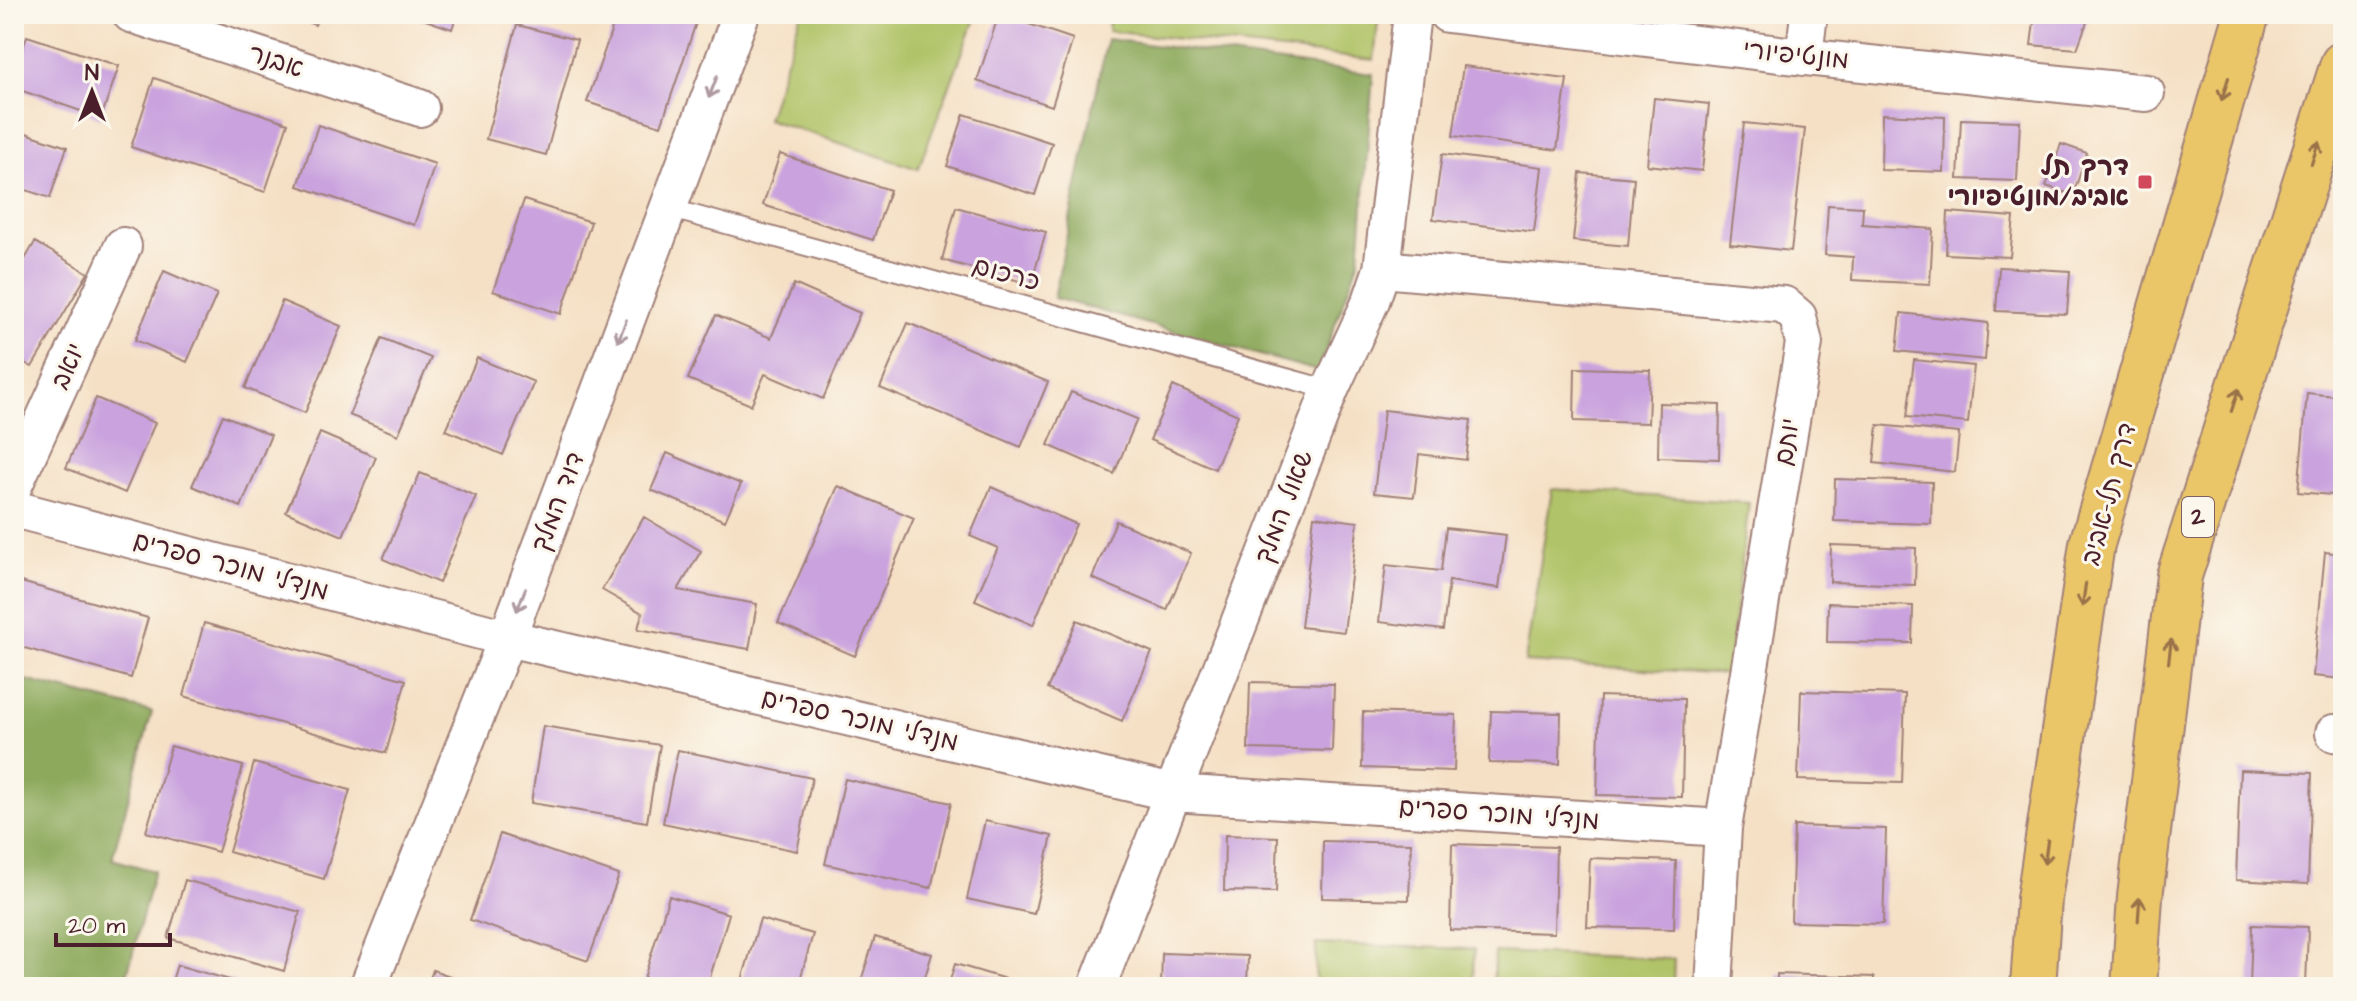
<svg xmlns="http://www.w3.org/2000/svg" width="2357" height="1001" viewBox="0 0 2357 1001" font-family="'Architects Daughter','Playpen Sans Hebrew',sans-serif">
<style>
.green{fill:#b0c367;stroke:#7d7149;stroke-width:2}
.forest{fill:#8ca95c;stroke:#6b6444;stroke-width:2}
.building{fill:#c9a2de}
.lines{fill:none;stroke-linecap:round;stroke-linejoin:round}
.lane-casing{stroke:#a08078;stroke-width:22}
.street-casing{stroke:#a08078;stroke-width:40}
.highway-casing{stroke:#a08078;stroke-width:48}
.lane{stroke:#fff;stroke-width:18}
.street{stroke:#fff;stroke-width:36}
.highway{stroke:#eac669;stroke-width:44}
.oneway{stroke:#ae9aa0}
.oneway2{stroke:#9a724a}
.poi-dot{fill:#d1495b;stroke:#fbf7ec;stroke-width:3}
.labels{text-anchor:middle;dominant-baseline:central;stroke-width:6;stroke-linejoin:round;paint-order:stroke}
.shield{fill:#fbf7ec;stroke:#7f6065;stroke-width:2}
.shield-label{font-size:24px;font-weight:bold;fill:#4a1f2b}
.street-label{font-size:26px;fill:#4a1f2b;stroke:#fbf7ec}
.poi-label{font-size:26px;font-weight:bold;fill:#4a1f2b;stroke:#fbf7ec;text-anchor:end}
</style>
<rect width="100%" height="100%" fill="#fbf7ec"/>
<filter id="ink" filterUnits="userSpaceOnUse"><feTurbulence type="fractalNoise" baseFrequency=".0125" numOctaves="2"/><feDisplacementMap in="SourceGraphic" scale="16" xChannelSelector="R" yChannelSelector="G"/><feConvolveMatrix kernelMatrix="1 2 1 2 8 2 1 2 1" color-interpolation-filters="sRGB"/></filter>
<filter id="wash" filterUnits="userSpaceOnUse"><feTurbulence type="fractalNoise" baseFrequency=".006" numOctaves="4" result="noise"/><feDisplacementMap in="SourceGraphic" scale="32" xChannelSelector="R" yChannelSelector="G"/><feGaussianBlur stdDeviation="1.8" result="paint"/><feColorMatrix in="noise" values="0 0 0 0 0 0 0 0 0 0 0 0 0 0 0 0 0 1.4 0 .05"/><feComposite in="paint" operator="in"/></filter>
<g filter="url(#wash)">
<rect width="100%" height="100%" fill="#f5e0c5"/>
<path class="green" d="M801 14H977L918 169 767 119Z
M1074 14H1379L1374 60 1108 31 1109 19Z
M1552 489 1749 503 1728 674 1525 662Z
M1316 944 1474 949 1473 987H1315Z
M1495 952 1674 959 1673 987H1493Z"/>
<path class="forest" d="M1107 39 1373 74 1359 260 1318 371 1054 298Z
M14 677 152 712 112 859 154 871 124 987H14Z"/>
<g id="blocks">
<path class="building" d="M285 14H319L315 25Z
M408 14H457L452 29Z
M617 14H699L661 126 587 102Z
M999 14 1073 39 1052 106 977 81Z
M1864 14H1935L1934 23 1864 21Z
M2035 14H2090L2077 49 2031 45Z
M517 25 577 40 546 155 486 139Z
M27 36 119 66 101 118 14 88V76Z
M1463 66 1567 79 1557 150 1453 136Z
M154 78 288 123 265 192 131 147Z
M1654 98 1709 104 1702 171 1647 165Z
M964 114 1052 143 1035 195 947 166Z
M1882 114 1945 117 1944 172 1881 170Z
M1961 119 2020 121 2017 181 1958 179Z
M1744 123 1805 129 1791 251 1730 244Z
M318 125 435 164 414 225 298 186Z
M14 129 67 147 50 198 14 186Z
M2061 144 2087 153 2073 195 2046 186Z
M780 154 890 190 873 240 763 205Z
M1442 154 1542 167 1534 232 1433 219Z
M1580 173 1634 178 1628 246 1573 241Z
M524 200 591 222 561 314 493 291Z
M1828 205 1863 207 1862 224 1933 229 1930 284 1852 280 1853 257 1825 255Z
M956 207 1046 232 1031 284 942 260Z
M1948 212 2014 217 2010 257 1946 254Z
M35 242 88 273 32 367 14 357V278Z
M1999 267 2070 271 2067 314 1996 311Z
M164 271 217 294 187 362 135 340Z
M794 284 860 313 823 399 765 374 751 405 688 379 716 315 771 338Z
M282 301 341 326 305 413 245 388Z
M1901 313 1988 323 1985 360 1897 351Z
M908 323 1048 382 1021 447 880 388Z
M382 338 431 358 398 435 349 415Z
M477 358 534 382 503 455 446 430Z
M1914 360 1974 366 1968 423 1907 417Z
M1575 368 1650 370 1648 423 1574 421Z
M1173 386 1238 415 1215 469 1150 440Z
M1071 392 1137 419 1114 474 1048 445Z
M2307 393 2343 397V496L2298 492Z
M96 398 155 423 125 493 66 468Z
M1659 403 1720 405 1719 459 1658 457Z
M1384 410 1471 420 1466 460 1419 454 1414 497 1374 493Z
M223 415 271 435 241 507 192 486Z
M1878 425 1959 433 1955 472 1874 463Z
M320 433 376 457 343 536 286 512Z
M667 453 741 484 725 521 651 490Z
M420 473 476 496 439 583 383 559Z
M1835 479 1932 482 1931 524 1834 521Z
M838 486 914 518 855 656 778 623Z
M991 487 1076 524 1033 625 975 600 998 548 970 536Z
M1314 516 1358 522 1344 632 1301 627Z
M644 517 701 551 678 590 757 604 749 649 638 629 642 613 602 590Z
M1116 521 1191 553 1167 610 1092 578Z
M1446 528 1506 535 1499 588 1449 581 1443 630 1379 622 1386 565 1441 571Z
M1831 545 1916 548 1915 585 1830 582Z
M2325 552 2343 554V679L2313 676Z
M14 580 148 618 131 678 14 645Z
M1828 603 1913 606 1912 643 1827 642Z
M1077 620 1152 652 1122 721 1047 689Z
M204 623 406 680 386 753 184 696Z
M1250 682 1334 684 1332 751 1248 749Z
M1801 691 1905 694 1902 783 1798 780Z
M1600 696 1684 699 1682 797 1597 795Z
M1491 711 1561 713 1560 764 1489 763Z
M1363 712 1456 715 1454 771 1362 768Z
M543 726 660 745 647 822 531 803Z
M171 746 243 766 218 852 146 832Z
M678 750 812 778 797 851 663 823Z
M254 763 350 790 324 879 229 852Z
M2240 770 2312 773 2308 884 2236 880Z
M845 779 951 803 931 888 825 864Z
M985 821 1052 836 1034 914 967 899Z
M1794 826 1886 829 1883 924 1791 922Z
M500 834 619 875 588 961 470 920Z
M1225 835 1278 837 1276 892 1224 891Z
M1323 841 1411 843 1409 900 1322 898Z
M1452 844 1556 847 1554 933 1450 930Z
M1590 858 1676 861 1674 929 1587 927Z
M185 880 300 912 284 971 168 938Z
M669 896 729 914 707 987 642 985Z
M760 919 813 934 798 987H740Z
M2252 925 2308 927 2306 987H2250Z
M875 937 932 954 922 987H859Z
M1162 953 1248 956 1247 987H1161Z
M955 964 1009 980 1007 987H948Z
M177 965 251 986V987H170Z
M433 970 481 987H427Z
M1777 974 1874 977V987H1777Z"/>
</g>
</g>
<g filter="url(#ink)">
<use href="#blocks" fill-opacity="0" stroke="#a08078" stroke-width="2"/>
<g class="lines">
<defs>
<path id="lane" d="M668 208 1330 390"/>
<path id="street" d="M131 14 420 108
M1447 14 1804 57 2146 93
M1804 57 1809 14
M1382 269 1784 305 1798 317 1804 343 1723 828 1714 987
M14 485 123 246
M14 509 507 638 1173 793 1723 828
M2334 733 2343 734
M368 987 507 638 741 14
M1097 987 1330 390 1371 301 1382 269 1412 14"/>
<path id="highway" d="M2033 987 2039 899 2092 544 2247 14
M2134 987 2140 897 2179 576 2343 64"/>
</defs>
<use href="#lane" class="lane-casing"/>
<use href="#street" class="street-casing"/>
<use href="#highway" class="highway-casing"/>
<use href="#lane" class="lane"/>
<use href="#street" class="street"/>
<use href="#highway" class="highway"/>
</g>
<defs><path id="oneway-shaft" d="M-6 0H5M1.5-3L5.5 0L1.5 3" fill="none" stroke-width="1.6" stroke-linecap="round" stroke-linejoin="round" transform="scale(2)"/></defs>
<g class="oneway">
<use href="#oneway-shaft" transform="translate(713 87) rotate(111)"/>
<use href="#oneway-shaft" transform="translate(622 331) rotate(111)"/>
<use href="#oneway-shaft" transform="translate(521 600) rotate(111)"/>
</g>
<g class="oneway2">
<use href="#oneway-shaft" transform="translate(2225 89) rotate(107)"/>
<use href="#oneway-shaft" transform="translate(2315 153) rotate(-72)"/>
<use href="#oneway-shaft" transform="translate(2235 400) rotate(-72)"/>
<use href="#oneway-shaft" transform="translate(2084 595) rotate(98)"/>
<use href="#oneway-shaft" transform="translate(2170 651) rotate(-83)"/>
<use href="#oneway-shaft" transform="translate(2046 852) rotate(98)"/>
<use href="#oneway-shaft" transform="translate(2139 909) rotate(-86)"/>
</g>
</g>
<rect class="poi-dot" x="2137" y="174" width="16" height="16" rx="4"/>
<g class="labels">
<rect class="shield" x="2182" y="497" width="32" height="40" rx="6"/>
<g class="shield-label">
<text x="2198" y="517">2</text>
</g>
<g class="street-label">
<text transform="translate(1796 55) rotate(6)">מונטיפיורי</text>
<text transform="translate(276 61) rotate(18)">אבנר</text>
<text transform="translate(1006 274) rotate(15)">כרכום</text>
<text transform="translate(68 366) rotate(-66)">יואב</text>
<text transform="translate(1787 442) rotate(-81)">יותם</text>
<text transform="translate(2109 494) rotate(-75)">דרך תל-אביב</text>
<text transform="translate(558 502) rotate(-69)">דוד המלך</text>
<text transform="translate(1284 507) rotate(-69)">שאול המלך</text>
<text transform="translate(231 566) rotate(15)">מנדלי מוכר ספרים</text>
<text transform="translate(860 720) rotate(13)">מנדלי מוכר ספרים</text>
<text transform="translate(1499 814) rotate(4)">מנדלי מוכר ספרים</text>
</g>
<g class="poi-label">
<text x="2129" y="167">דרך תל<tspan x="2129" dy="30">אביב/מונטיפיורי</tspan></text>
</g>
</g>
<rect width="2357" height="1001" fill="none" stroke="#fbf7ec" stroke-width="48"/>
<g transform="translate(92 92)" stroke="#fbf7ec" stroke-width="6" paint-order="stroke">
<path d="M0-6L14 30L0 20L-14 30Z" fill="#4a1f2b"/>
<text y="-12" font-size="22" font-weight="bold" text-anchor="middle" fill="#4a1f2b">N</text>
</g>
<path d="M56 933v12h114v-12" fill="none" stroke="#4a1f2b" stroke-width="4"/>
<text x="68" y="933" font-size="24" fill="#4a1f2b" stroke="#fbf7ec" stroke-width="6" paint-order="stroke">20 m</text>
</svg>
